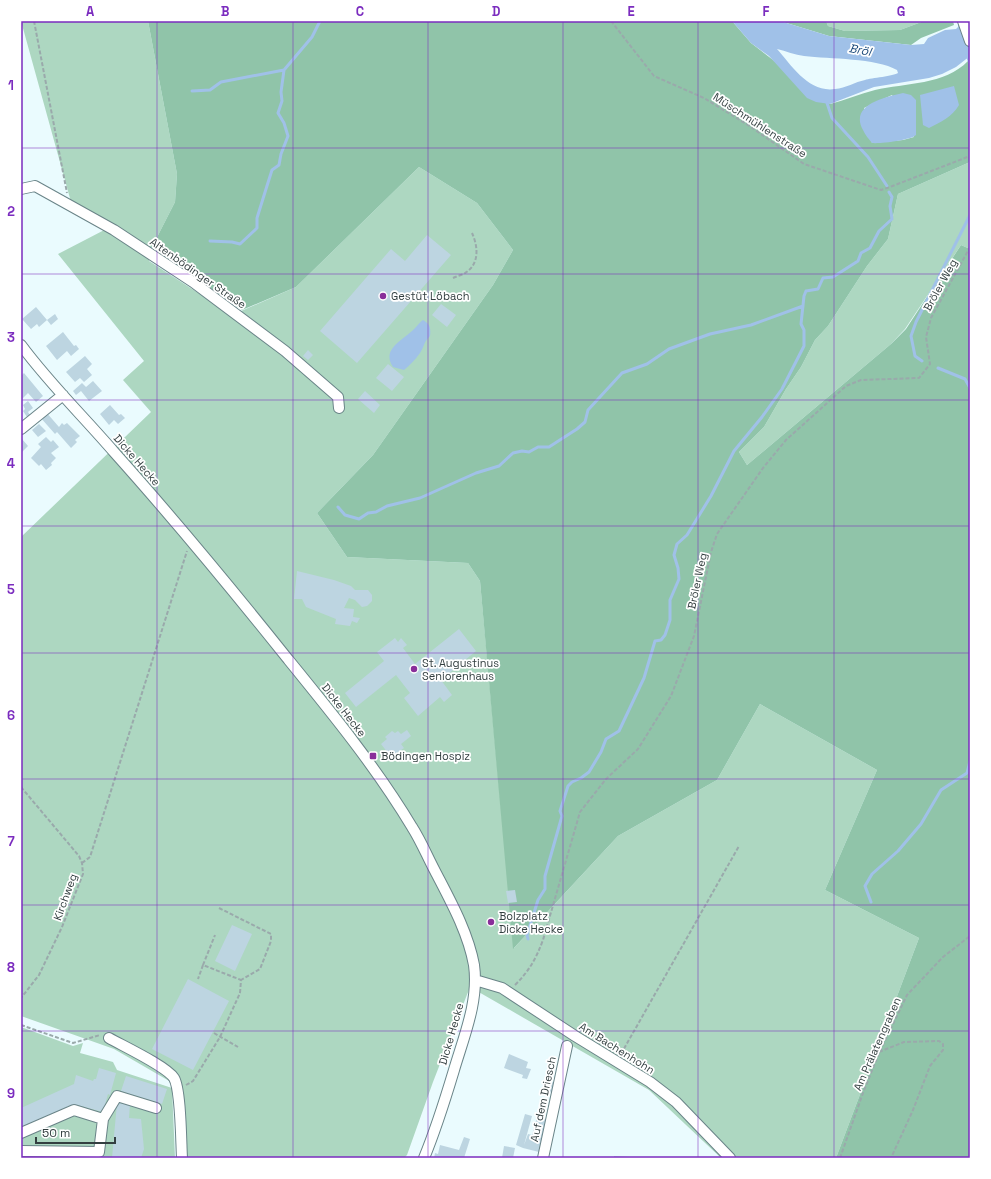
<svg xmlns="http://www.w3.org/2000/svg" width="991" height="1179" viewBox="0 0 991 1179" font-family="'Space Grotesk',sans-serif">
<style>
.green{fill:#add7c1}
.forest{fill:#90c4a9;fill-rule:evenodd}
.water{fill:#a0c1e8;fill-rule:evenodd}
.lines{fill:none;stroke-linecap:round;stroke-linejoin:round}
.stream{stroke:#a0c1e8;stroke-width:3}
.building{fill:#bdd5e1}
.minor-casing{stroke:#6a8488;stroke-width:12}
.path{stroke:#9aa9ab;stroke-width:2;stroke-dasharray:4 2;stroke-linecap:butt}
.minor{stroke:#fff;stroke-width:10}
.grid{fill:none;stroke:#7b2cbf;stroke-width:1;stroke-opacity:0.55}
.poi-dot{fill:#892e9a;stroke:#fff;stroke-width:1.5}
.labels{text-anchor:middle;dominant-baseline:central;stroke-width:3.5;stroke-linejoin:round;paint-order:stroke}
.street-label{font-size:11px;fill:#333f40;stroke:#fff}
.poi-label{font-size:11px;fill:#333f40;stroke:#fff;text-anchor:start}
.water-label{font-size:12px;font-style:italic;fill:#1a4878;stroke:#fff}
.neatline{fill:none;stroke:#7b2cbf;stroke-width:1.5}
.grid-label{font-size:13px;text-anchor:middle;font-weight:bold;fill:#7b2cbf}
</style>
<rect width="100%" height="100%" fill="#eafbfe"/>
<path class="green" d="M21 21H148L177 174 175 202 152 247 149 261 232 315 296 287 419 167 477 203 513 250 493 285 373 455 317 513 347 557 468 563 480 581 514 948 618 836 717 780 760 704 877 770 825 890 919 938 836 1158H721L649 1090 470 987 433 1082 407 1155 404 1158H187L183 1089 114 1049 21 1016V537L151 412 123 380 144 361 58 254 112 226 71 202Z
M826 21H924L900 30 845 31 828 26Z
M970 162V249L961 245 905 329 891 344 747 465 739 452 764 427 786 389 801 367 815 340 828 326 867 266 888 239 898 194Z
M21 1027 73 1046 83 1043 80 1053 113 1062 117 1070 172 1088 175 1158H21Z"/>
<path class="forest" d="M148 21H732L751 43 830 104C845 100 860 94 875 90 905 83 945 85 968 61L970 66V162L898 194 888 239 867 266 828 326 815 340 801 367 786 389 764 427 739 452 747 465 891 344 906 329 961 245 970 249V1158H836L919 938 825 890 877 770 760 704 717 780 618 836 513 949 480 581 468 563 347 557 317 513 373 455 493 285 513 250 477 203 419 167 296 287 242 310 152 247 175 202 177 174ZM892 95 914 137 903 140 872 143 864 108Z
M780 21H826L828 26 845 31 900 30 924 21H953L954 25 921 38 911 45 829 36Z"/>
<path class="water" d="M732 21H780L829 36 911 45 924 44 928 38 945 30 956 29 958 27 959 21H970V56L956 67 942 74 929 78 874 87 830 104 816 102 807 98 769 56 751 43ZM777 49C786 51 795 55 804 56 830 59 876 58 897 70L898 73C894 76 871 78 865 80 855 82 846 88 835 89 809 93 792 66 777 49Z
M954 86 959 105C952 117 941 122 929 128L923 125 920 95Z
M903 93 911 95 916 100V135C911 140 880 144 872 143 869 139 865 135 863 130 849 105 885 97 903 93Z
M423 320C430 324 431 328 430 336 423 343 425 345 420 353 415 360 410 365 404 370L393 367C380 348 406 339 416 327 419 324 419 323 423 320Z"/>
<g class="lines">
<path class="stream" d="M967 55 970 63
M192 91 210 90 221 82 284 70
M826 100 832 118 868 157 887 186
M210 241 232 242 240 244 257 228V218L266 189 272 170 279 165 281 154 288 136 284 123 278 113 282 101 281 92 284 70 312 37 320 21
M922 361 915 356 911 336 916 322 970 215
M938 368 965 379 970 388
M338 507 345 515 359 519 368 513 376 512 387 506 420 498 476 473 499 466 513 453 522 451 529 452 538 447H549L577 429 585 422 588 410 622 373 647 364 669 349 710 334 751 325 803 306
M871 902 865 886 872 874 898 851 921 824 941 790 967 773 970 761
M528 939 527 935 538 900 545 889V876L562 816 560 811 568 786 572 782 581 778 589 772 601 752 606 739 619 731 644 678 655 641 661 640 665 635 670 620V600L679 579 678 568 674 555 677 544 687 535 711 496 734 451 762 417 782 389 804 346V330L801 324 804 296 806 291 818 289 823 278 833 277 858 261 861 253 870 248 879 231 892 219 890 206 892 197 889 192"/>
</g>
<path class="building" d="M427 235 451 255 357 363 320 331 391 249 405 261Z
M441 304 456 315 447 327 432 315Z
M36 307 47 320 39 327 37 324 31 329 22 319Z
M55 314 58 319 51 325 47 320Z
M63 332 74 346 76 345 79 349 71 356 67 351 57 360 46 346Z
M308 350 313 355 308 360 303 356Z
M85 356 92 364 87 369 92 375 84 382 80 378 75 382 66 372Z
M388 364 404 377 392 391 376 378Z
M24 373 43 396 36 402 28 393 21 400V376Z
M93 381 102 391 89 401 81 391 76 395 73 391 82 383 86 387Z
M365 391 380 405 374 413 358 399Z
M28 401 33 408 28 412 30 415 27 417 23 411 25 409 23 405Z
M110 405 119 415 121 414 125 418 118 424 114 420 109 425 100 414Z
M46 412 59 427 62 423 64 425 67 423 80 436 75 440 77 442 71 448 57 432 55 434 40 417Z
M39 424 46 431 38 437 32 430Z
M46 437 51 442 53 440 59 447 51 453 56 458 51 463 52 465 46 470 41 464 39 466 31 458 41 447 38 444Z
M22 439 28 446 21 453V440Z
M297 571 334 580 351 586 355 590H368L372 595V601L367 606 362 607 355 600 349 598 344 608 354 609 353 617 360 618 357 623 352 621 350 626 335 624 336 619 306 607 302 599H294Z
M459 629 476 651 441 680 452 695 444 702 440 697 418 716 404 698 410 693 396 675 356 707 345 693 384 661 377 652 395 638 398 642 401 638 407 645 403 648 415 664Z
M407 730 411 736 401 744 404 748 391 757 381 744 387 739 385 737 392 731 395 733 398 731 401 734Z
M515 890 517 902 508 903 506 891Z
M232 925 252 934 235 971 215 961Z
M188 979 229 1001 193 1070 152 1049Z
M509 1054 528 1062 526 1068 531 1069 527 1079 522 1078 523 1075 504 1068Z
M99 1068 116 1073 110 1095 108 1094 103 1112 77 1105 21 1128V1108L74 1084 76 1075 93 1081 94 1079H96Z
M126 1076 167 1089 162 1104 121 1091Z
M545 1081 555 1083 554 1093 543 1091Z
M117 1103 130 1104 129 1118 141 1119 144 1149 141 1158H112Z
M525 1114 532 1116 524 1145 528 1134 532 1135 537 1117 547 1119 539 1152 523 1148 516 1145Z
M464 1137 470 1139 464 1158H434L435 1153 438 1154 440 1145 459 1150Z
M504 1146 515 1148 513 1158H502Z
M614 1156 630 1157V1158H614Z"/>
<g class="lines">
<defs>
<path id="minor" d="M963 21 970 41
M21 189 35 186 114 230 193 282 285 351 338 397 339 408
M21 345C49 383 83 416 114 452 174 519 231 588 287 658 331 712 376 767 412 827 421 841 427 856 435 871 450 900 468 932 474 965 479 1001 464 1036 454 1070 445 1100 436 1129 424 1158
M21 429 63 395
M475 980 502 988 575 1036 650 1082 676 1102 730 1158
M109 1038C123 1046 166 1066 174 1078 181 1090 181 1142 182 1158
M103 1119 117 1096 156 1108
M21 1133 74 1110 103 1119 99 1152 21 1151
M543 1158 567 1046"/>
</defs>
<use href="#minor" class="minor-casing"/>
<path class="path" d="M34 21 67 193
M611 21 654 76 704 98 748 125 804 164 881 190 890 187 970 156
M453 278C457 276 462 275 465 273 480 264 478 246 472 233
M21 787 79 856 82 863 83 874 62 927 39 975 21 998
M82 863 90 857 187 551
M219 908 271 934V941L260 969 241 980
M203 965 215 935
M515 985C529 971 536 959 543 940L580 812 606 779 638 749 671 696 694 636 711 552 717 534 763 468 786 440 846 386 861 380 919 378 930 364 926 337 931 318 970 247
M21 1025 73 1043 100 1035
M214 1033 238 1047
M879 1052 904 1042 939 1041 943 1044V1050L930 1066 913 1110 891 1158
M621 1054 739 846
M186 1085 193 1081 220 1037 240 993 241 980 203 965 198 979
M840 1158 863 1093 879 1053 907 995 943 957 970 936"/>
<use href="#minor" class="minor"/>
</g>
<path class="grid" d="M157 21V1158M293 21V1158M428 21V1158M563 21V1158M698 21V1158M834 21V1158M21 148H970M21 274H970M21 400H970M21 526H970M21 653H970M21 779H970M21 905H970M21 1031H970"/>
<g class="poi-dot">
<circle cx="383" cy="296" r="4"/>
<circle cx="414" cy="669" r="4"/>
<rect x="369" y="752" width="8" height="8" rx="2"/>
<circle cx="491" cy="922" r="4"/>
</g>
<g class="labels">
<g class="street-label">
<text transform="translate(760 125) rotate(33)">Müschmühlenstraße</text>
<text transform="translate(198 273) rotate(35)">Altenbödinger Straße</text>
<text transform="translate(940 285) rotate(-61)">Bröler Weg</text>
<text transform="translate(137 460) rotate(49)">Dicke Hecke</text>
<text transform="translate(697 581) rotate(-78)">Bröler Weg</text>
<text transform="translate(344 710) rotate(52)">Dicke Hecke</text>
<text transform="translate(65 897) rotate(-70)">Kirchweg</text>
<text transform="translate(451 1034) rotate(-74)">Dicke Hecke</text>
<text transform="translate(877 1044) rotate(-66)">Am Prälatengraben</text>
<text transform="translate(617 1048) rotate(32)">Am Bachenhohn</text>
<text transform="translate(543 1099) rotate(-78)">Auf dem Driesch</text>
</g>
<g class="poi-label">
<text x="391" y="296">Gestüt Löbach</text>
<text x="422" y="663">St. Augustinus<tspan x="422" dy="13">Seniorenhaus</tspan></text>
<text x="381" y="756">Bödingen Hospiz</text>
<text x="499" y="916">Bolzplatz<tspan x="499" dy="13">Dicke Hecke</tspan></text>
</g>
<g class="water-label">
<text transform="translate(860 50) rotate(10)">Bröl</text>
</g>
</g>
<rect width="991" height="1179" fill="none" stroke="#ffffff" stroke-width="44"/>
<path d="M36 1137v6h79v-6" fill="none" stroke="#333f40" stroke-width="2"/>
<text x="42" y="1137" font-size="12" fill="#333f40" stroke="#ffffff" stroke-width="3" paint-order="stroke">50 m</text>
<rect x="22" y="22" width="947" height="1135" class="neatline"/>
<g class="grid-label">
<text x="90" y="16">A</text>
<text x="225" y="16">B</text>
<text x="360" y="16">C</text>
<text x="496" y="16">D</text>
<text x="631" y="16">E</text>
<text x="766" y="16">F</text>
<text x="901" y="16">G</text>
<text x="11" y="90">1</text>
<text x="11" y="216">2</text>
<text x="11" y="342">3</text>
<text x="11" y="468">4</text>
<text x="11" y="594">5</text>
<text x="11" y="720">6</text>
<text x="11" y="846">7</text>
<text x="11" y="972">8</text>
<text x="11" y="1098">9</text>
</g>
</svg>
